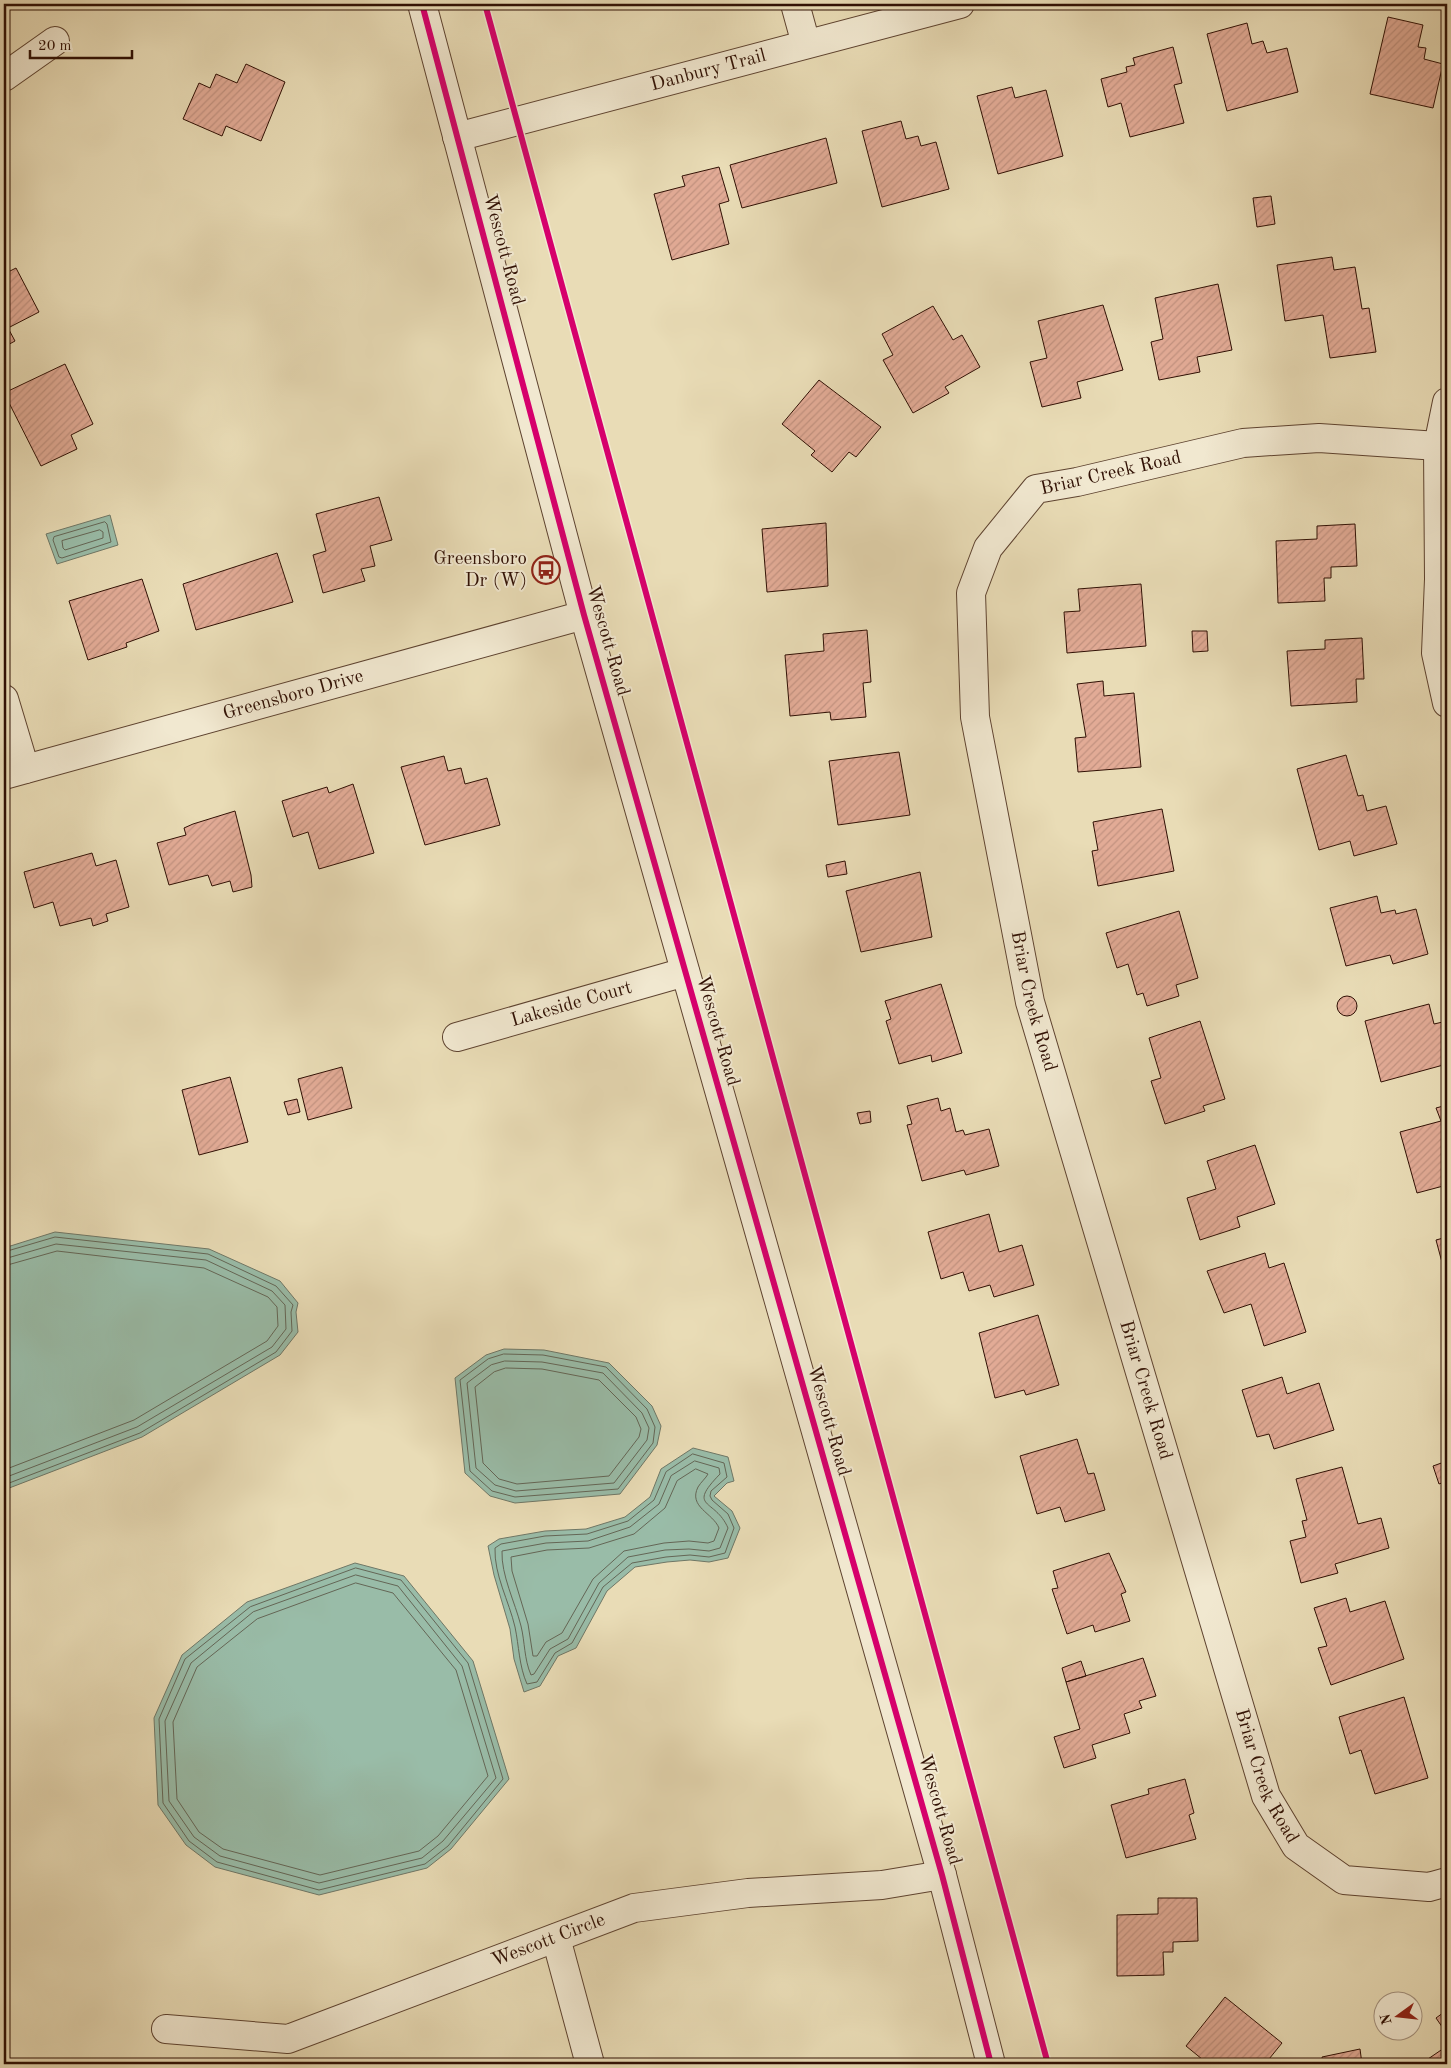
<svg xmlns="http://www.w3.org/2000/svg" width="1451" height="2068" viewBox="0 0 1451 2068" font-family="'Old Standard TT',serif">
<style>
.water{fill:#99bca8;stroke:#6f7766}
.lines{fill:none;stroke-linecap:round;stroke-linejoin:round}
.shore{stroke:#646656;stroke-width:1}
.building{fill:url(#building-hatch);stroke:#301004}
.minor-casing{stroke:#5e4330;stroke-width:30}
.tertiary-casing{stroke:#5e4330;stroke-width:30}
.minor{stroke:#f1e8d0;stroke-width:28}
.tertiary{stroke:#f1e8d0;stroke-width:28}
.cycleway-casing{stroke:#f1e8d0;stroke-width:9}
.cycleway{stroke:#d6006c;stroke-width:6}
.labels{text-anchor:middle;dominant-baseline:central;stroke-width:4;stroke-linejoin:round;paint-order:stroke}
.street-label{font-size:19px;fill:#301004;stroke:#f1e8d0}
.poi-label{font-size:19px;fill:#301004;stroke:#f1e8d0;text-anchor:end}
</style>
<defs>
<pattern id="building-hatch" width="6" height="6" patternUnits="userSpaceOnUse" patternTransform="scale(1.25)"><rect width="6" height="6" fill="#e2ab96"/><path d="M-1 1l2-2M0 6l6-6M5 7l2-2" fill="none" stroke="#c29280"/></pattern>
</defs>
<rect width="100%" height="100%" fill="#e9dcb6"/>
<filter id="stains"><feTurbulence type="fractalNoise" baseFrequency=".004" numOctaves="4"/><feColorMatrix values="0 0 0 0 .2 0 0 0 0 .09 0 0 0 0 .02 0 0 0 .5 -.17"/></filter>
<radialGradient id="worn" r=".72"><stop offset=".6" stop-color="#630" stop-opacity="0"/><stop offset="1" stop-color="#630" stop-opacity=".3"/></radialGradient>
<path class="water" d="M110 515 118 545 57 564 46 534Z
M55 1232 209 1249 280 1281 298 1303 296 1312 298 1332 280 1355 142 1437 4 1490V1248Z
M504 1349 544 1350 609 1363 652 1406 661 1426 657 1445 620 1494 515 1503 490 1496 465 1473 455 1378 486 1355Z
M693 1448 728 1457 734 1481 727 1483 714 1496 732 1511 740 1528 728 1558 709 1562 690 1560 667 1562 635 1567 607 1591 576 1648 558 1656 540 1686 524 1692 514 1659 510 1629 494 1575 488 1546 499 1539 545 1531 586 1529 625 1517 650 1497 661 1469Z
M355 1563 404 1576 473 1661 509 1779 451 1849 427 1868 319 1895 215 1867 186 1845 158 1805 154 1718 182 1655 247 1602Z"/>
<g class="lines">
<path class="shore" d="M105 522 107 524 111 542 62 558 59 557 53 540 54 537Z
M100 530 103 532V538L65 550 63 548 62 541Z
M4 1252 55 1237 208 1254 276 1286 293 1305 291 1312 292 1331 276 1352 140 1433 4 1485
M4 1259 56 1244 206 1260 272 1291 285 1305 286 1329 272 1347 137 1427 4 1478
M4 1266 57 1251 204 1268 268 1297 277 1307 278 1326 267 1341 134 1420 4 1470
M504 1354 543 1355 606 1367 647 1409 655 1427 653 1443 618 1489 515 1497 492 1491 470 1471 460 1380 488 1359Z
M505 1361 542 1362 603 1373 642 1413 649 1428 647 1440 614 1483 516 1491 495 1485 476 1468 467 1383 491 1365Z
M506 1368 542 1369 599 1380 636 1417 641 1429 639 1437 609 1476 517 1484 499 1479 483 1463 475 1387 494 1372Z
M693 1454 724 1463 727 1477 711 1491 710 1496 712 1500 728 1514 734 1528 725 1553 709 1557 690 1555 666 1557 632 1563 603 1587 572 1643 555 1653 537 1682 527 1684C519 1666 519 1646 515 1627 509 1601 494 1575 495 1548L501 1544 545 1536 587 1534 628 1521 654 1500 666 1472Z
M695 1461 719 1468 720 1474C686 1509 715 1498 728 1528L720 1548 709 1551 689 1549 665 1550 628 1557 599 1583 568 1639 550 1649 534 1674 531 1675C524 1659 525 1642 521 1626 515 1602 501 1575 502 1551L546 1543 588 1541 630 1527 659 1504 671 1476Z
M696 1469 708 1474C706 1478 701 1482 698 1487 688 1507 713 1513 719 1528L714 1541 708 1543 689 1541 664 1543 624 1551 593 1579 562 1633 546 1642 537 1656H533L528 1624 512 1571 511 1557 547 1550 589 1548 634 1534 665 1508 677 1481Z
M356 1568 401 1580 468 1663 503 1779 448 1846 425 1864 319 1890 217 1862 189 1841 163 1803 159 1719 185 1659 250 1607Z
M356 1575 398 1586 462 1666 496 1778 443 1841 422 1858 319 1883 220 1856 194 1837 169 1801 165 1721 191 1663 253 1612Z
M356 1583 393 1593 456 1670 488 1776 438 1836 419 1851 320 1875 223 1849 199 1832 177 1799 173 1722 197 1667 257 1619Z"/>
</g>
<path class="building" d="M1388 17 1423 25 1418 47 1426 48 1424 59 1443 64 1433 108 1370 94Z
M1247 23 1252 44 1263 41 1267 53 1287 48 1298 92 1227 111 1207 34Z
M1173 47 1182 83 1174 85 1184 123 1130 137 1121 103 1108 107 1101 79 1127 72 1126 67 1135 65 1133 58Z
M246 64 285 82 261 141 226 126 222 136 183 119 199 83 210 88 216 74 237 83Z
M1012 87 1015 98 1046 90 1063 156 998 174 977 96Z
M901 121 906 139 918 136 921 146 936 142 949 189 882 207 862 131Z
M826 138 837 183 742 208 730 165Z
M719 167 729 201 719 204 729 244 672 260 654 194 685 186 682 176Z
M1271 196 1275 224 1257 227 1253 198Z
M1332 257 1334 270 1355 267 1362 309 1369 308 1376 352 1330 358 1323 315 1285 321 1277 265Z
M16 268 39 312 8 328 15 341 4 347V274Z
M1218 284 1232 350 1197 357 1200 372 1159 380 1151 342 1163 339 1155 298Z
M1103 305 1123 370 1077 382 1081 398 1042 407 1030 362 1047 358 1038 321Z
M933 306 953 340 962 335 980 367 945 387 949 393 913 413 883 360 893 355 882 334Z
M65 364 93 424 71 435 77 449 41 466 4 393Z
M819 380 881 427 856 457 849 452 832 472 811 455 815 451 782 424Z
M379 497 392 540 370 546 375 566 361 569 365 581 323 593 313 555 326 551 316 514Z
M826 523 828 586 767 592 762 529Z
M1355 524 1357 566 1331 567V578H1324L1325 601 1278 603 1276 541 1317 539V526Z
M277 553 293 602 196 630 183 584Z
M142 579 159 631 126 643 127 647 88 660 69 601Z
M1141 584 1146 646 1067 653 1064 612 1080 611 1078 589Z
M867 630 871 682 863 683 866 717 831 720 830 712 790 716 785 655 824 651 823 634Z
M1192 631H1207L1208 651 1193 652Z
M1362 638 1364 679H1356L1357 702 1291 706 1287 651 1325 649V640Z
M1103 681 1104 696 1134 693 1141 767 1078 772 1075 738 1086 737 1077 684Z
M899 752 910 815 838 825 829 761Z
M1346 755 1358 796 1363 795 1367 811 1386 806 1397 844 1354 856 1350 841 1319 850 1297 769Z
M444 756 448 771 461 768 465 784 487 778 500 825 425 845 401 767Z
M353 784 374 853 319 869 308 832 293 837 282 801 327 787 329 793Z
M1162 809 1174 871 1098 886 1092 851 1098 850 1093 822Z
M235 811 251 875 252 887 233 892 230 881 212 886 208 875 169 885 157 843 186 835 184 828 193 824Z
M92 853 96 866 116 860 129 907 106 914 108 921 93 926 91 918 60 926 53 902 34 908 24 872Z
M845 861 847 874 828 877 826 865Z
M920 872 932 937 861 952 846 891Z
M1377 896 1381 913 1395 910 1396 914 1416 909 1428 954 1393 964 1390 955 1346 966 1330 908Z
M1179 911 1198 978 1176 985 1179 996 1147 1006 1143 993 1137 995 1128 964 1117 968 1106 933Z
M941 984 962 1053 932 1062 931 1055 899 1064 886 1021 891 1019 885 1001Z
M1337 1006a10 10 0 1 1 20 0a10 10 0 1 1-20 0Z
M1429 1004 1434 1024 1447 1021V1064L1381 1082 1365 1021Z
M1200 1021 1225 1099 1203 1106 1205 1111 1165 1124 1151 1081 1161 1078 1149 1038Z
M342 1067 352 1108 308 1120 298 1079Z
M230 1077 248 1142 199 1155 182 1090Z
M938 1098 941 1111 950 1108 956 1132 963 1130 965 1135 989 1129 999 1166 966 1175 964 1170 922 1181 907 1125 912 1124 907 1106Z
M297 1099 300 1112 288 1115 284 1102Z
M1447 1105V1185L1417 1193 1400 1132 1441 1121 1436 1108Z
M870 1111 871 1122 860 1124 857 1113Z
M1255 1145 1275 1204 1237 1217 1240 1227 1200 1240 1187 1198 1216 1189 1207 1161Z
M989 1214 999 1252 1022 1245 1034 1285 994 1297 990 1285 969 1291 963 1272 941 1279 928 1232Z
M1447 1237V1281L1436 1240Z
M1265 1253 1269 1268 1284 1263 1306 1332 1264 1346 1251 1304 1224 1313 1207 1271Z
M1038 1315 1059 1385 1026 1395 1024 1390 995 1398 979 1333Z
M1282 1377 1287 1394 1319 1383 1334 1430 1274 1449 1269 1434 1257 1437 1242 1390Z
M1077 1439 1088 1474 1094 1473 1105 1510 1065 1522 1060 1507 1037 1514 1020 1456Z
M1447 1461V1481L1439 1484 1433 1466Z
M1342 1467 1358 1524 1381 1518 1389 1548 1335 1564 1338 1573 1301 1583 1290 1541 1306 1537 1302 1521 1307 1520 1296 1479Z
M1109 1553 1126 1592 1121 1594 1130 1621 1095 1632 1093 1625 1067 1634 1052 1589 1058 1588 1053 1571Z
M1346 1598 1350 1612 1385 1601 1404 1659 1331 1685 1318 1648 1327 1646 1314 1608Z
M1143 1658 1156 1696 1139 1701 1142 1708 1124 1714 1130 1733 1092 1745 1096 1758 1064 1768 1054 1737 1080 1729 1066 1682Z
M1081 1661 1086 1676 1066 1682 1062 1668Z
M1404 1697 1428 1778 1375 1794 1361 1750 1350 1754 1339 1717Z
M1185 1779 1194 1813 1189 1815 1196 1839 1126 1858 1111 1805 1149 1794 1148 1789Z
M1158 1898H1197L1198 1941 1173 1942V1952H1163L1164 1975 1117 1976V1915L1158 1914Z
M1225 1997 1282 2043 1265 2064H1208L1186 2046Z
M1447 2010V2034L1436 2018Z
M1447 2046V2064H1432L1428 2059Z
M1360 2049 1362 2064H1323L1322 2057Z"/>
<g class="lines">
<defs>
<g id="minor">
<path d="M795 4 806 44"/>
<path d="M4 77 55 41"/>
<path id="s1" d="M457 137 960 4"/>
<path d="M1447 402 1438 446 1439 579 1436 653 1447 703"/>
<path id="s2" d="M1438 446 1319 438 1243 443 1077 482 1036 489 988 548 971 593 975 717 1030 1002 1266 1796 1296 1846 1344 1880 1429 1887 1447 1882"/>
<path d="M4 699 25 769"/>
<path id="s3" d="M4 775 584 615"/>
<path id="s4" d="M457 1037 685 972"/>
<path d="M556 1938 590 2064"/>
<path id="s5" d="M166 2029 288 2039 634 1908 748 1893 882 1885 942 1875"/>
</g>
<path id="tertiary" d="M422 4 584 615 942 1875 991 2064"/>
</defs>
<use href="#minor" class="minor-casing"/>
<use href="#tertiary" class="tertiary-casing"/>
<use href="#minor" class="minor"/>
<use href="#tertiary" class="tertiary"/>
<defs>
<path id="cycleway" d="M422 4 584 615 942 1875 991 2064
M485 4 1048 2064"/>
</defs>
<use href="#cycleway" class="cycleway-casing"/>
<use href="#cycleway" class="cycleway"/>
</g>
<defs>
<symbol id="bus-ring" viewBox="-11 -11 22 22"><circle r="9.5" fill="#f1e8d0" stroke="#8f2418" stroke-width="1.5"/><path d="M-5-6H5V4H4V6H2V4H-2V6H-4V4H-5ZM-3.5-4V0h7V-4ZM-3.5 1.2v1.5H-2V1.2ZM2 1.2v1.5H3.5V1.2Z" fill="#8f2418"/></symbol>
</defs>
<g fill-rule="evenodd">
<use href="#bus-ring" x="530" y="554" width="32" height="32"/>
</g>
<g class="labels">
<g class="street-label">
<text stroke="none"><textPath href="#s1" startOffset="260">Danbury Trail</textPath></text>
<text transform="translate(503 250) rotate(75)">Wescott Road</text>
<text transform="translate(1111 474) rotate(-13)">Briar Creek Road</text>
<text transform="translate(607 641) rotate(74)">Wescott Road</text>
<text stroke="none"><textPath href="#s3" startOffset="300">Greensboro Drive</textPath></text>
<text stroke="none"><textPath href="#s2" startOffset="946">Briar Creek Road</textPath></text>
<text stroke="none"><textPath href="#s4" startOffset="119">Lakeside Court</textPath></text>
<text transform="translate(717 1031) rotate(74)">Wescott Road</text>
<text stroke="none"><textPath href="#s2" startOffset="1351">Briar Creek Road</textPath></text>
<text transform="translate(828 1421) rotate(74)">Wescott Road</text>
<text stroke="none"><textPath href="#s2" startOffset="1756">Briar Creek Road</textPath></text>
<text transform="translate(939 1810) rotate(74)">Wescott Road</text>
<text stroke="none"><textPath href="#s5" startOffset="401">Wescott Circle</textPath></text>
</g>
<g class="poi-label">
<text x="527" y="559">Greensboro<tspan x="527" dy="22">Dr (W)</tspan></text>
</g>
</g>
<rect width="1451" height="2068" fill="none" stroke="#e9dcb6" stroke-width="20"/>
<rect x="5" y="5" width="1441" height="2058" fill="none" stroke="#301004" stroke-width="2.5"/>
<rect x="10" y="10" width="1431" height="2048" fill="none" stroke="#301004"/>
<g transform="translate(1398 2016) rotate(255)"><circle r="24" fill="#f1e8d0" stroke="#a4927e"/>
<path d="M0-4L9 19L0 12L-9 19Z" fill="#8f2418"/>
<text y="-8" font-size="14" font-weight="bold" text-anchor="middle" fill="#301004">N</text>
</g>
<path d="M30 50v8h102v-8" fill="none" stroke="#301004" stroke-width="2.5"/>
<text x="38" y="50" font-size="15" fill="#301004" stroke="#f1e8d0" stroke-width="4" paint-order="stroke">20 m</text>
<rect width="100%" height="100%" filter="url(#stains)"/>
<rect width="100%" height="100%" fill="url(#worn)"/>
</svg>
